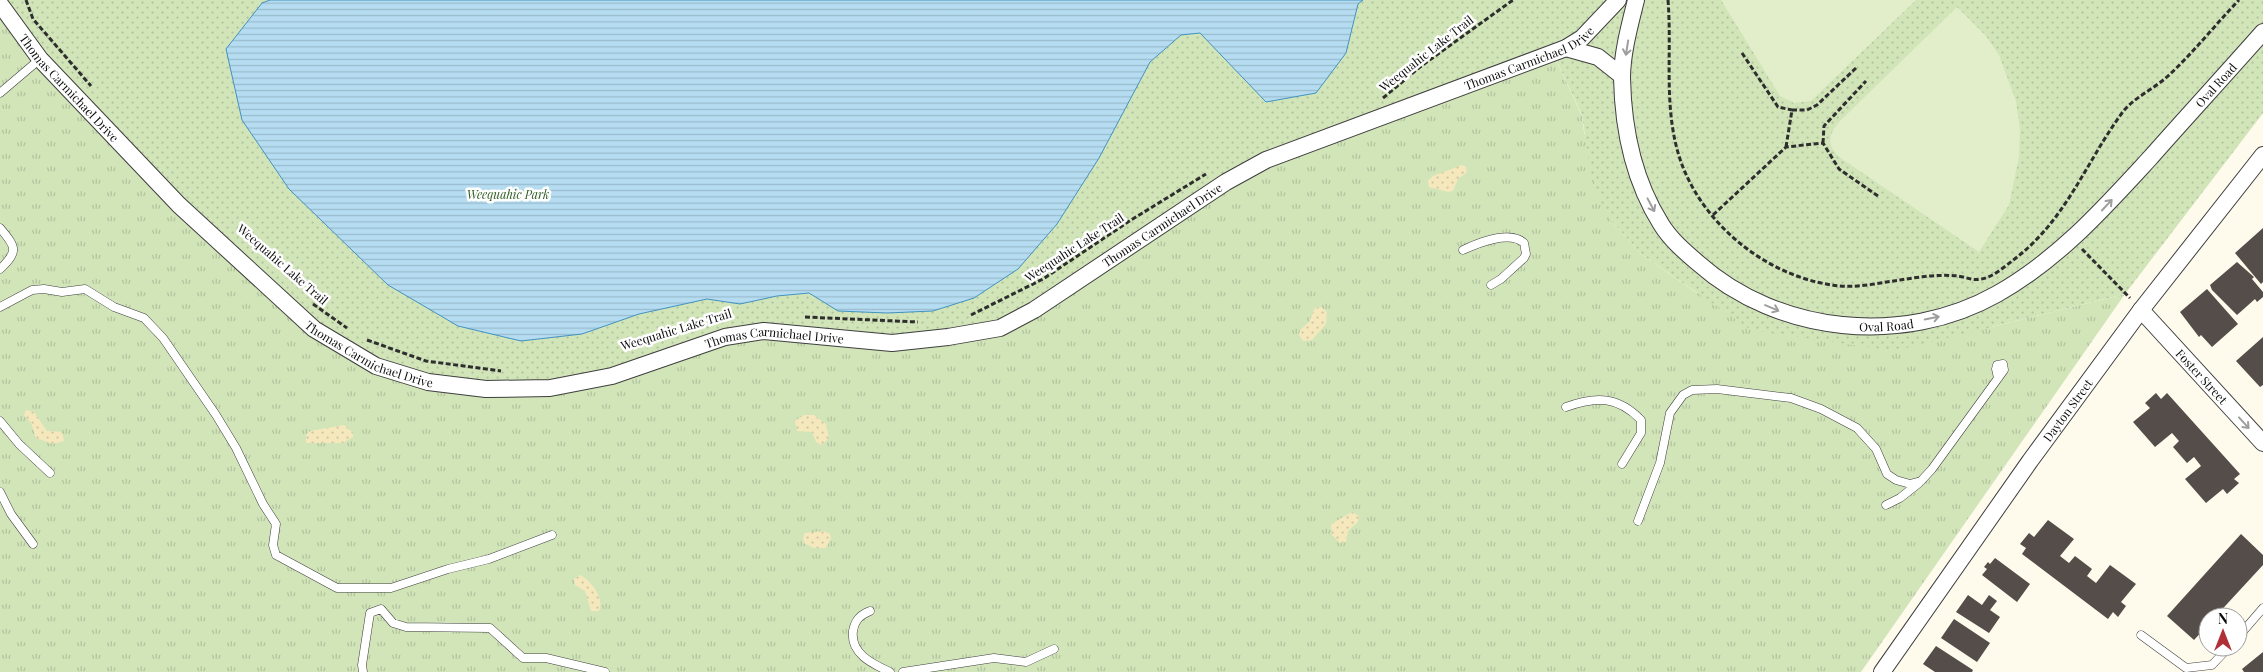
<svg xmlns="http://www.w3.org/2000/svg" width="2263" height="672" viewBox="0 0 2263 672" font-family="'Playfair Display',serif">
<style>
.grass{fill:url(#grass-tufts)}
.sand{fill:url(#sand-dots)}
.park{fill:url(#park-dots)}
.pitch{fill:#e2edca}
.water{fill:url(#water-rules);stroke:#4292c2}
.building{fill:#544d49}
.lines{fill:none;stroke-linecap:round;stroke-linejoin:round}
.service-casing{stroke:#3f3f3f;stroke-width:9}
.minor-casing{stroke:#3f3f3f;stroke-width:18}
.path{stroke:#2e2e2e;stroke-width:3;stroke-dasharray:5 2.5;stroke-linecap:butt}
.service{stroke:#fff;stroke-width:8}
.minor{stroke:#fff;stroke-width:16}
.oneway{stroke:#9e9e9e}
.labels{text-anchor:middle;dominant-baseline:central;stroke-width:5;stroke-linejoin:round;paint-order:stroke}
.street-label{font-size:12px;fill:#0c0c0c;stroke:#fff}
.park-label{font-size:12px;font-style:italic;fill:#305e22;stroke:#fff}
</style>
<defs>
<pattern id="grass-tufts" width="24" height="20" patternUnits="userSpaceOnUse" patternTransform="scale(1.25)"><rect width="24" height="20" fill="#d1e5b9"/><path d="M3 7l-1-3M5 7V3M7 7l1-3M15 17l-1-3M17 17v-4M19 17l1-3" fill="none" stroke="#b2c39e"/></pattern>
<pattern id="sand-dots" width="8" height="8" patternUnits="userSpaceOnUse" patternTransform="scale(1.25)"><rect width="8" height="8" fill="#f5e8bd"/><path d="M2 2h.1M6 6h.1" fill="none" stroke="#d1c6a1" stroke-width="1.8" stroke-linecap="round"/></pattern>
<pattern id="park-dots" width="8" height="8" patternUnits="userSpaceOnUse" patternTransform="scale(1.25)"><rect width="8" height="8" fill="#d1e5b9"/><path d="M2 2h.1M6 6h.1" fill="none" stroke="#b2c39e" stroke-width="1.8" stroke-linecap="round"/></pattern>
<pattern id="water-rules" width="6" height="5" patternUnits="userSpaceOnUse" patternTransform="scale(1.25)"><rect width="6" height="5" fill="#b5dcf1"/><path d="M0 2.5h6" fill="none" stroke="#9abccd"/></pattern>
</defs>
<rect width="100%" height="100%" fill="#fefaec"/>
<path class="grass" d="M0 4 1226 182 1553 53 1582 116 1584 132 1611 220 1641 254 1697 293 1992 327 2125 294 1861 672H0Z"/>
<path class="sand" d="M1462 165 1466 167 1467 172 1458 179 1453 191 1448 192 1429 187 1428 181 1433 176Z
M1321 307 1327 312 1326 324 1312 340 1303 341 1299 335 1300 330 1309 322 1315 308Z
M26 410 34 412 47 431 62 432 64 441 53 444 36 438 31 423 24 415Z
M804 415H814L826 424 829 438 822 445 816 442 812 432 797 431 795 421Z
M344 425 353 433V437L343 443H306V435L310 431Z
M1352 512 1359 516 1358 522 1348 531 1346 542 1340 543 1332 535 1331 524Z
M823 531 830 534 831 538 826 548H814L804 543 803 538 805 533Z
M580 575C591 580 605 599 599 611H591L585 591 575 585 574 579Z"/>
<path class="park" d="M0 0H2263V113L2125 294 1894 351 1751 330 1641 254 1611 220 1602 205 1590 170 1582 115 1553 53 1266 160 1034 310 948 337 764 331 550 388 428 382 314 329 127 150Z"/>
<path class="pitch" d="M1721 0H1916L1811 101 1794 103 1780 96Z
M1957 7 1986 36 1999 55 2016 101 2020 130 2019 157 2009 205 1979 252 1842 159C1827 148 1827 136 1839 122Z"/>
<path class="water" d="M270 0H1363L1358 4 1346 53 1316 93 1266 102 1200 33 1181 35 1150 62 1099 158 1057 224 1018 269 974 298 933 311 887 313 838 311 809 293 777 296 740 304 707 299 639 314 582 334 521 341 458 326 388 285 289 189 242 120 226 49 262 3Z"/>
<path class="building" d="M2263 228V282L2261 284 2235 253Z
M2237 262 2254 277 2252 279 2263 292V297L2257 302 2255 299 2237 315 2212 290 2210 285Z
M2207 289 2238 324 2212 347 2201 335 2199 337 2180 312Z
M2263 337V385L2260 387 2236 361Z
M2156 393 2161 399 2167 393 2240 474 2234 479 2239 483 2227 494 2223 489 2206 503 2185 479 2201 466 2194 457 2187 463 2173 447 2179 441 2172 433 2155 447 2133 422 2150 408 2145 403Z
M2048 520 2074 539 2060 556 2069 563 2075 556 2092 569 2087 576 2096 583 2110 565 2136 584 2121 602 2126 606 2118 617 2113 612 2108 619 2022 554 2026 548 2020 544 2029 533 2034 537Z
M2241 534 2263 555V565L2215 617H2208V625L2194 640 2167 616Z
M1995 558 2030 584 2017 602 1982 575 1987 569 1984 567 1988 562 1990 564Z
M1968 595 1982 605 1989 595 1997 601 1990 610 2000 617 1989 633 1956 612Z
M1954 619 1990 643 1977 662 1941 638Z
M1936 646 1973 670 1972 672H1935L1923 664Z
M2263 652V672H2244L2242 669Z"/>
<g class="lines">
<defs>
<path id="service" d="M0 93 40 59
M0 228C16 247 19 251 0 269
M1463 250C1478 243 1510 230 1524 243L1526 254 1524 258 1501 279 1491 285
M0 307 32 290 44 289 62 292 85 289 114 307 144 318 163 338 216 415 236 448 263 504 276 524 273 545 276 555 337 588H391L448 569 489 559 552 535
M1566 407C1596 396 1618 396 1641 420V433L1622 464
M0 421 19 444 50 473
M0 492 11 514 33 544
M1886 505 1900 498 1919 483
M1638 521 1660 463 1670 413 1683 395 1692 390 1717 389 1791 398 1821 409 1857 428 1876 449 1887 474 1896 480 1910 484 1921 481 1932 469 2004 370 2003 364 1997 365 1996 369 1998 378
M870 611C860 615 855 620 853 631 850 654 873 664 890 672
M2141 635 2186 668 2212 665 2229 647
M2238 637 2263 608
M363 672 362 665 370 613 381 609 393 623 406 627 490 628 523 658H546L605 672
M903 672 994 658 1026 662 1054 649"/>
<g id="minor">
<path id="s1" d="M1636 0C1630 24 1622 53 1622 78 1623 128 1634 181 1661 224 1670 239 1684 251 1698 263 1778 334 1903 347 1997 294 2059 259 2104 208 2151 157 2188 115 2226 74 2263 32"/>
<path id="s2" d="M0 4 40 59 179 205 314 329 376 366 428 382 486 389 550 388 612 376 725 337 764 331 892 343 948 337 1000 328 1034 310 1226 182 1266 160 1566 48 1582 38 1618 0"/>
<path d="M1566 48 1598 57 1622 76"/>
<path id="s3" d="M2141 310 2263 443"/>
<path id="s4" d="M1882 672 2030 461 2141 310 2263 155"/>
</g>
</defs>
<use href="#service" class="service-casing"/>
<use href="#minor" class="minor-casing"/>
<path class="path" d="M26 0 33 19 91 86
M1668 0C1672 50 1664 100 1677 149 1695 218 1762 275 1832 285 1854 289 1878 283 1900 280 1919 277 1939 274 1958 276 1966 277 1973 281 1981 279 1991 278 2003 268 2012 261 2066 221 2084 165 2122 113 2133 98 2154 89 2168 76 2193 53 2215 25 2239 0
M1742 53 1778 107 1792 110
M1383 98 1420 67 1513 0
M1823 143 1824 126 1866 81
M1786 147 1792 110H1807L1817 105 1856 68
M1713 215 1786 147 1823 143 1839 169 1878 196
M2082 249 2130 298
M313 304 347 328
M971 315 1043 279 1131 220 1206 174
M805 317 918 322
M367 340 426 361 501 371"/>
<use href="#service" class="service"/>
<use href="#minor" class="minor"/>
</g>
<defs><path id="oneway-shaft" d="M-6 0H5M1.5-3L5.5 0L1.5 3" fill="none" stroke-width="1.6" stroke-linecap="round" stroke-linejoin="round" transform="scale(1.25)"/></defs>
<g class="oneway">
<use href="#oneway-shaft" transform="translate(1627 48) rotate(99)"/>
<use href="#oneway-shaft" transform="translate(1651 205) rotate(62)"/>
<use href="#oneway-shaft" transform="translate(2107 205) rotate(-47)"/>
<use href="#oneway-shaft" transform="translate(1772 308) rotate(23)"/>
<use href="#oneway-shaft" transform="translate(1932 318) rotate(-11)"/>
<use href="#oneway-shaft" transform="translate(2244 423) rotate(48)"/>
</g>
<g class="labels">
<g class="street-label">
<text transform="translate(1426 53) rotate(-38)">Weequahic Lake Trail</text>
<text stroke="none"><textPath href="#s2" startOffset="1759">Thomas Carmichael Drive</textPath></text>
<text stroke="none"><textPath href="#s1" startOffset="910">Oval Road</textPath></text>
<text stroke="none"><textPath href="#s2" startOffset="109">Thomas Carmichael Drive</textPath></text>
<text stroke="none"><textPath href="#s2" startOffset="1354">Thomas Carmichael Drive</textPath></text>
<text transform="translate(1074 247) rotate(-33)">Weequahic Lake Trail</text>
<text transform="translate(283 264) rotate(41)">Weequahic Lake Trail</text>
<text stroke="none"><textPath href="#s1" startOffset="490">Oval Road</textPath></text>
<text transform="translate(676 329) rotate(-17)">Weequahic Lake Trail</text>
<text stroke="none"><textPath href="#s2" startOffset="934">Thomas Carmichael Drive</textPath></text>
<text stroke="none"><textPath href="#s2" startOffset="514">Thomas Carmichael Drive</textPath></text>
<text stroke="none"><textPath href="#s3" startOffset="90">Foster Street</textPath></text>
<text stroke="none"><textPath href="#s4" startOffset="321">Dayton Street</textPath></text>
</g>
<g class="park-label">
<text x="508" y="194">Weequahic Park</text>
</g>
</g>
<g transform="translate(2223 632)"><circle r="24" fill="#ffffff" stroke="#9e9e9e"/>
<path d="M0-4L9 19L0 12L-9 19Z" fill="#b03038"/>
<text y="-8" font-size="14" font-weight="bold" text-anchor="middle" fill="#0c0c0c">N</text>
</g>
</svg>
